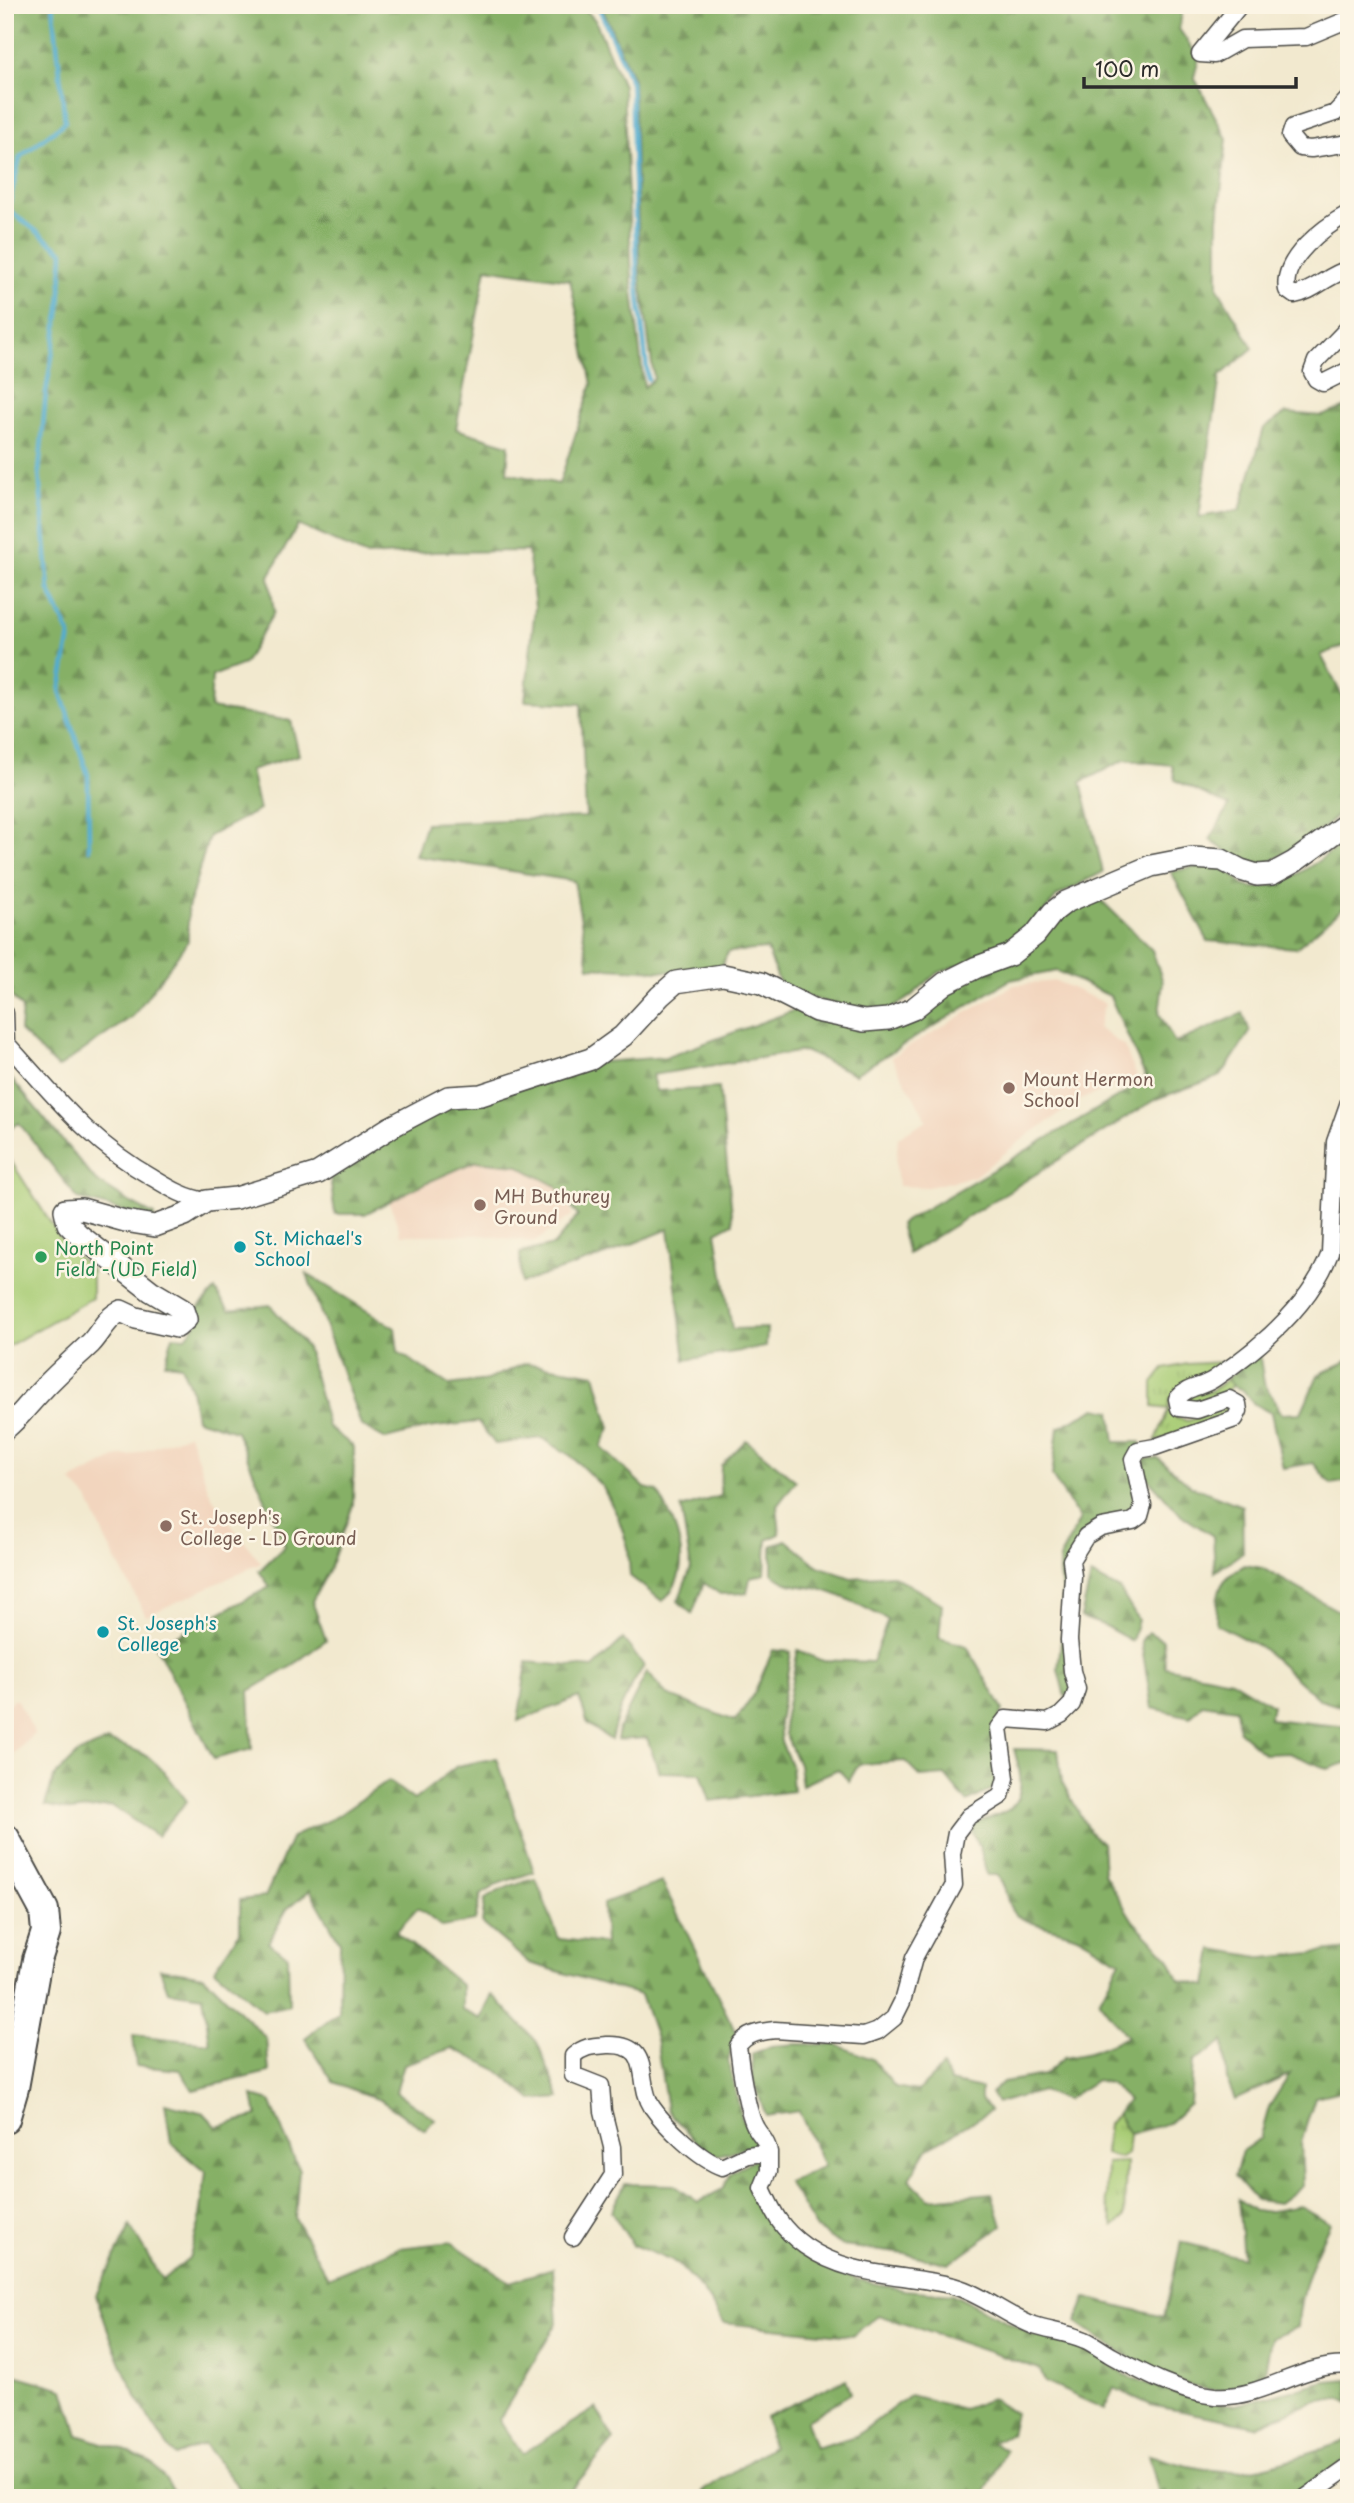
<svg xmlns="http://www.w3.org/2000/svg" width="1354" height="2503" viewBox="0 0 1354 2503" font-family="'Playpen Sans',sans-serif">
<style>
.built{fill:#f2d5be}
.grass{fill:url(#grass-tufts);stroke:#6a7c50;stroke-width:2}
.forest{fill:url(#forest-firs);stroke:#586e48;stroke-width:2;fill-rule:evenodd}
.pitch{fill:#a8cc75;stroke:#6a7c50;stroke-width:2}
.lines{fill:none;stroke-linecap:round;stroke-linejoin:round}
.stream{stroke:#51accf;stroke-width:4.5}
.street-casing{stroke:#494844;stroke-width:19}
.secondary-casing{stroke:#494844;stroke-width:24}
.highway-casing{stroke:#494844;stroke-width:32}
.street{stroke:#fff;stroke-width:16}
.secondary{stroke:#fff;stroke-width:21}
.highway{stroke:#fff;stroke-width:28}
.education-dot{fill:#8d6e63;stroke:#fcf5e5;stroke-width:2.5}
.culture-dot{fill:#0f9aa8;stroke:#fcf5e5;stroke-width:2.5}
.leisure-dot{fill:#2e9e5b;stroke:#fcf5e5;stroke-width:2.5}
.labels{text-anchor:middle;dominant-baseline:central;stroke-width:5;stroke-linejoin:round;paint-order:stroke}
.education-label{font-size:18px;fill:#785e54;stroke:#fcf5e5;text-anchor:start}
.culture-label{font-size:18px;fill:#0d838f;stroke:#fcf5e5;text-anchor:start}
.leisure-label{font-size:18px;fill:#27864d;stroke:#fcf5e5;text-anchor:start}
</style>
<defs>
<pattern id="grass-tufts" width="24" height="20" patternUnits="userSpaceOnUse" patternTransform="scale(1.75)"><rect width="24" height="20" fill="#a8cc75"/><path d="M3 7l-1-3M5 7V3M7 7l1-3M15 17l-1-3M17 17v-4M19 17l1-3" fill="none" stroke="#91af65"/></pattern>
<pattern id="forest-firs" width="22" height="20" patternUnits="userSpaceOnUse" patternTransform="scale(1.75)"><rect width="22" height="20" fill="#86b066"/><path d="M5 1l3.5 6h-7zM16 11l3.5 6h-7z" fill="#6e8f54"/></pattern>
</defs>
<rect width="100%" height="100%" fill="#fcf5e5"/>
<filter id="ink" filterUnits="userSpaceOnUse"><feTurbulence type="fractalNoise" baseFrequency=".0143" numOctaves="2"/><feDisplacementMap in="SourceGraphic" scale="14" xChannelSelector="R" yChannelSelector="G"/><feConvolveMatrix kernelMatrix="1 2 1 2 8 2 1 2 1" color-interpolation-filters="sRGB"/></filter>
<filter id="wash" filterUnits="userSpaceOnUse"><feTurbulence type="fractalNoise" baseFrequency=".00686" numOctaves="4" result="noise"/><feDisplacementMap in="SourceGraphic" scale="28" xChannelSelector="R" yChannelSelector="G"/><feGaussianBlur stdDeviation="1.57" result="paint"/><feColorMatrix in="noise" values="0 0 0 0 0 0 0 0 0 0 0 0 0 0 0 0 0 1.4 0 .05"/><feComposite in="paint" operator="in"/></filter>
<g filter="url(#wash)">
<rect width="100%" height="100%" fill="#f2e9cf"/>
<path class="built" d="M1056 981 1105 1003 1098 1028 1124 1046 1137 1077 1082 1099 1031 1133 975 1176 928 1187 898 1186 896 1164 898 1137 927 1120 891 1057 1014 985Z
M463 1153 520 1156 564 1181 572 1215 535 1242 482 1235H401L387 1195Z
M189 1434 209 1491 221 1512 261 1563 146 1616 106 1541 88 1499 71 1481 119 1456H130Z
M16 1699 35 1733 5 1763V1700L8 1704Z"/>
<path class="grass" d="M1224 1362 1170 1398 1169 1408 1176 1418 1188 1421 1229 1406 1233 1410 1231 1416 1155 1442 1169 1409 1153 1407V1383L1164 1369 1187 1364Z
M1227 1379 1233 1386 1219 1395 1189 1406 1188 1396 1213 1390Z
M1117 2114 1129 2134 1127 2154 1121 2158 1105 2154 1108 2124Z
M1126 2162 1124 2218 1114 2226 1106 2200 1107 2163Z"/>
<path class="forest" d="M5 5H581L595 20 623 86 632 282 644 387 654 379 640 275 633 79 601 5H1181L1182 13 1179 29 1199 58 1194 77 1227 139 1218 219V288L1253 348 1220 376 1199 517 1240 510 1264 428 1286 413 1322 416 1349 406V644L1321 655 1349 709V804L1328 824 1294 848 1264 865 1241 862 1210 840 1229 806 1175 780 1172 765 1124 760 1081 782 1103 872 1057 896 1027 933 1005 948 937 973 910 997 888 1011 856 1010 807 997 779 982 767 949 728 952 720 970 676 972 589 967 574 881 415 856 426 823 586 817 581 704 525 701 535 607 528 551 434 552 367 556 298 525 269 576 274 612 244 664 212 676 210 708 291 721 299 755 250 770 259 810 209 836 188 908V941L133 1016 58 1068 20 1031 22 1008 5 989ZM486 268 570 280 592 384 559 484 507 473 509 445 456 429Z
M1349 839V903L1296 948 1208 941 1171 872C1185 869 1210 862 1224 868 1232 871 1237 881 1244 885 1272 900 1326 855 1349 839Z
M1101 900 1152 950 1163 982 1159 1013 1175 1043 1243 1013 1250 1032 1221 1076 1156 1099 908 1254 900 1224 1147 1080 1110 996 1057 971 1010 980 855 1074 804 1051 652 1075 656 1091 719 1088 733 1223 716 1232 732 1329 767 1328 766 1347 685 1360 669 1229 600 1257 521 1283 520 1253 554 1245 578 1216 556 1186 517 1165 476 1161 417 1187 365 1214H335L330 1177 372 1149 451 1105 601 1062 667 1057 795 1010 889 1023 1062 913Z
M5 1071 95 1180 131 1203 154 1215V1219L78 1199 19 1123 5 1132Z
M1349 1127V1206L1337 1203 1343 1145Z
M307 1274 395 1328 398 1352 449 1385 487 1380 526 1363 595 1374 610 1428 601 1447 645 1488 657 1491C677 1524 697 1571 662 1601L630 1576 628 1547 618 1517 602 1486 571 1456 542 1438 495 1444 478 1422 428 1428 386 1439 361 1425Z
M215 1290 229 1310 270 1305 307 1348 328 1427 354 1447 353 1505 329 1570 312 1601 326 1640 289 1668 249 1691 252 1749 214 1759 156 1646 270 1587 259 1571 285 1546 236 1431 196 1419 191 1389 181 1365 165 1363 173 1336 186 1337 196 1324 198 1308Z
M1259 1352 1264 1383 1282 1414 1301 1413 1318 1375 1349 1360V1481L1331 1484 1313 1463 1283 1468 1271 1413 1254 1404 1243 1390 1233 1386 1227 1379Z
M1096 1408 1111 1411 1115 1442H1141L1132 1510 1124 1515 1093 1523 1069 1588 1072 1691 1065 1697 1058 1669 1064 1614 1059 1559 1080 1519 1052 1476 1058 1428Z
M746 1440 796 1481 777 1506 780 1534 767 1540 765 1574 750 1578 747 1593 720 1594 704 1583 692 1614 678 1601 691 1568 681 1508 720 1496 721 1466Z
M1158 1458 1191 1486 1242 1506 1243 1552 1215 1572 1213 1536 1181 1515 1143 1473 1144 1459Z
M786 1540 818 1566 851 1578 892 1575 942 1604 939 1638 967 1646 1003 1710 996 1727 1004 1775 995 1788 967 1802 945 1775 921 1777 905 1761 859 1764 849 1781 838 1769 802 1785 799 1765 785 1734 784 1720 798 1650 820 1660 872 1662 888 1620C866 1608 846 1597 823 1590 802 1584 789 1589 772 1573V1546Z
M1245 1565 1262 1568 1349 1617V1709L1320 1700 1262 1648 1216 1624C1218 1593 1215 1581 1245 1565Z
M1091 1575 1120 1590 1138 1620 1132 1641 1103 1625 1081 1617Z
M1148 1632 1163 1640 1165 1667 1231 1680 1272 1705 1269 1719 1349 1727V1762L1328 1769 1289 1753 1265 1754 1239 1731 1236 1709 1202 1704 1190 1717 1152 1708 1141 1641Z
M623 1639 644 1666C629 1688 616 1715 611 1740L588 1724 579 1697 518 1721 527 1662 593 1668Z
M773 1650 791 1652 779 1722 781 1742 791 1765 793 1791 710 1801 701 1773 659 1772 647 1738 617 1740 619 1728 647 1672 667 1695 735 1721 755 1692Z
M107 1741C154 1753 158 1764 187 1801L157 1836 112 1806 72 1811 45 1805 54 1777 77 1754Z
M1014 1749 1058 1750 1062 1782 1089 1831 1102 1843 1104 1874 1133 1921 1169 1958 1179 1980 1207 1986 1213 1949 1265 1958 1349 1949V2089L1315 2097 1301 2142 1303 2185 1279 2203 1256 2200 1235 2176 1242 2151 1260 2139 1269 2107 1290 2074 1235 2100 1227 2080 1224 2041 1193 2062 1190 2104 1169 2123 1129 2134 1117 2114 1128 2100 1109 2083 1096 2080 1066 2100 1042 2091 997 2103 991 2093 1003 2082 1044 2075 1064 2058 1085 2054 1127 2037 1099 2001 1120 1961C1105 1953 1091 1943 1077 1936 1062 1930 1024 1923 1015 1914 1004 1903 1009 1888 997 1875H987L980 1848 969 1825C979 1821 1004 1814 1011 1808 1027 1793 1019 1767 1014 1749Z
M497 1758 534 1872 500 1883 481 1895 475 1921 442 1927 418 1908 396 1932 462 1986V2010L481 2019 492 1994 537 2042 560 2098 532 2100 496 2069 452 2048 404 2064 396 2092 435 2119 425 2130 380 2100 333 2082 305 2038 339 2012 340 1942 310 1890 287 1909 268 1943 288 1956 289 2005 264 2011 214 1969 240 1932V1900L265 1897 292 1837 336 1817 388 1781 414 1800 457 1766Z
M536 1879 559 1939 605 1944 603 1903 662 1882 736 2033 728 2060 742 2119 760 2144 719 2155 705 2151 667 2110 656 2038 641 1995 529 1963 482 1923 485 1899C502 1888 516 1883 536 1879Z
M160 1969 204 1976 266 2038 269 2072 193 2090 180 2070 136 2066 133 2035 210 2043 203 1996 168 1991Z
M798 2044 837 2045 872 2059 895 2087 918 2091 942 2067 951 2082 981 2089V2099L990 2111 927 2149 909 2179 929 2199 992 2193 1002 2226 948 2264 912 2255 843 2246 817 2229 788 2182 824 2166 799 2111 766 2116 753 2079 752 2054 771 2046Z
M253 2096 270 2101 299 2170 295 2218 328 2278 399 2248 451 2242 510 2282 553 2268 557 2323 499 2420 522 2454 596 2408 614 2440 564 2498H247L204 2444 175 2456C136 2406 115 2354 96 2295L130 2226 162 2280 189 2258 199 2224 206 2172 171 2143 165 2103 204 2113 217 2127 257 2116Z
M754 2159H762V2173L756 2188 767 2223 786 2241 814 2261 856 2279 904 2290 952 2294 1036 2336 1073 2343 1089 2350 1125 2375 1165 2390 1207 2402 1236 2405 1325 2381 1348 2379 1349 2403 1341 2398 1313 2402 1256 2426 1151 2405 1114 2388 1104 2409 1045 2382 1040 2369 878 2315 852 2336 724 2323 703 2291 677 2263 633 2245 611 2211 625 2184 674 2185 698 2202 723 2189 731 2173Z
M1238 2199 1254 2211H1271L1300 2206 1330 2223C1314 2256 1299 2290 1298 2327L1271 2338 1264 2377C1254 2381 1244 2386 1233 2389 1185 2399 1114 2348 1076 2322L1086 2298 1164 2317 1181 2242 1243 2258Z
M5 2353 11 2374 64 2389 78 2435 129 2452 152 2463 180 2498H5Z
M846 2379 851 2393 806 2421 815 2448 856 2436 910 2395 963 2409 991 2399 1015 2413 1010 2434 992 2442 1006 2450 984 2495 992 2498H705L703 2491 772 2446 765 2417Z
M1349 2438V2457L1293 2498H1160L1149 2455C1174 2462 1198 2470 1224 2471 1262 2472 1303 2455 1340 2443Z"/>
<path class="pitch" d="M9 1158 63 1242 92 1271V1298L5 1348V1160Z"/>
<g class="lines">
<path class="stream" d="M53 5 65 122 20 157 8 209 63 252 60 309 46 392 39 472 49 590 70 635 60 691 88 775 89 849
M596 5 600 10 631 82 637 278 648 379"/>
</g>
</g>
<g filter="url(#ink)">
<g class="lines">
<defs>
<path id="street" d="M1240 5 1200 54 1214 55 1242 39 1306 37 1349 19
M1349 98 1335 113 1293 127 1290 136 1300 148 1311 149 1349 143
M1349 213C1324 227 1281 259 1287 290L1294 295C1314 292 1327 275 1349 269
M1349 327 1316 361 1312 372 1316 379 1323 383 1349 370
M5 1013 6 1043C54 1095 89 1142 153 1178 171 1189 186 1198 207 1201
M769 2152V2171L762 2188C774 2214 781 2229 805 2246 851 2278 902 2273 953 2286 980 2293 1007 2316 1034 2326 1050 2331 1068 2333 1085 2340 1094 2344 1103 2351 1112 2356 1145 2374 1178 2392 1215 2396 1262 2400 1305 2361 1349 2366
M573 2237 613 2175 612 2147 603 2111 601 2086 573 2075V2056C584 2046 592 2046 607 2045 655 2043 635 2081 652 2107 666 2127 699 2159 722 2167L748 2155 769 2152C767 2140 761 2137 756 2128 747 2113 740 2065 738 2046 747 2033 759 2032 775 2030L864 2036 878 2031 894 2018 902 2002 914 1958 954 1885 952 1854 956 1833 969 1816 1001 1796 1006 1778 999 1728 1006 1719 1048 1722 1061 1715 1072 1704 1077 1689 1072 1671 1069 1640 1073 1576 1071 1560 1086 1536 1101 1527 1133 1521 1140 1516 1143 1505 1133 1459 1138 1450 1155 1447 1235 1419 1239 1411 1238 1404 1229 1399 1197 1410 1179 1408 1177 1399C1187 1386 1201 1388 1214 1379 1260 1348 1310 1306 1330 1253L1335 1142 1349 1102
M1305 2498 1349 2467"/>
<path id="secondary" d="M5 1429C21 1416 29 1403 43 1389 58 1373 75 1358 91 1343 102 1331 106 1318 121 1311L136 1318 177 1327 186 1319 183 1310 151 1291 78 1234 68 1224 65 1210 82 1209 125 1221 155 1226 185 1215 207 1201 236 1198 318 1173 391 1127 448 1097 481 1095 591 1059 623 1036 660 996 676 982 723 975 761 983 816 1011 864 1021 888 1019 913 1009 945 983 977 967 1010 955 1035 935 1053 912 1066 902 1099 888 1151 866 1192 858 1222 860 1241 870 1257 875 1272 874 1294 862 1349 822"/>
<path id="highway" d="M5 1838 44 1910 46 1932 37 1960 14 2088 5 2119"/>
</defs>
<use href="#street" class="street-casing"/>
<use href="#secondary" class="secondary-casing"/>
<use href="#highway" class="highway-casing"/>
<use href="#street" class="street"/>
<use href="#secondary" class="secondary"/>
<use href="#highway" class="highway"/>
</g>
</g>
<g class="education-dot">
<circle cx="1009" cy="1088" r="7"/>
<circle cx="480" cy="1205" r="7"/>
<circle cx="166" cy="1526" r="7"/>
</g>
<g class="culture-dot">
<circle cx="240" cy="1247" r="7"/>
<circle cx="103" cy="1632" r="7"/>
</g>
<circle class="leisure-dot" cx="41" cy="1257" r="7"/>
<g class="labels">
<g class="education-label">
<text x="1023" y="1078">Mount Hermon<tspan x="1023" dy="21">School</tspan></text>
<text x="494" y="1195">MH Buthurey<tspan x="494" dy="21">Ground</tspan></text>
<text x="180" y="1516">St. Joseph's<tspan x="180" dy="21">College - LD Ground</tspan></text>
</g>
<g class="culture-label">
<text x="254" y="1237">St. Michael's<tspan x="254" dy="21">School</tspan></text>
<text x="117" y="1622">St. Joseph's<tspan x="117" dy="21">College</tspan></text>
</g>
<g class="leisure-label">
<text x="55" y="1247">North Point<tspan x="55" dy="21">Field -(UD Field)</tspan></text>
</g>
</g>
<rect width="1354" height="2503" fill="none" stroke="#fcf5e5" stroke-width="28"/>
<path d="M1084 77v10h212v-10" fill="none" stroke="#2b2b2b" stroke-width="3.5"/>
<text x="1095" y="77" font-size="21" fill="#2b2b2b" stroke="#fcf5e5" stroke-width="5" paint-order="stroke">100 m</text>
</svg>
